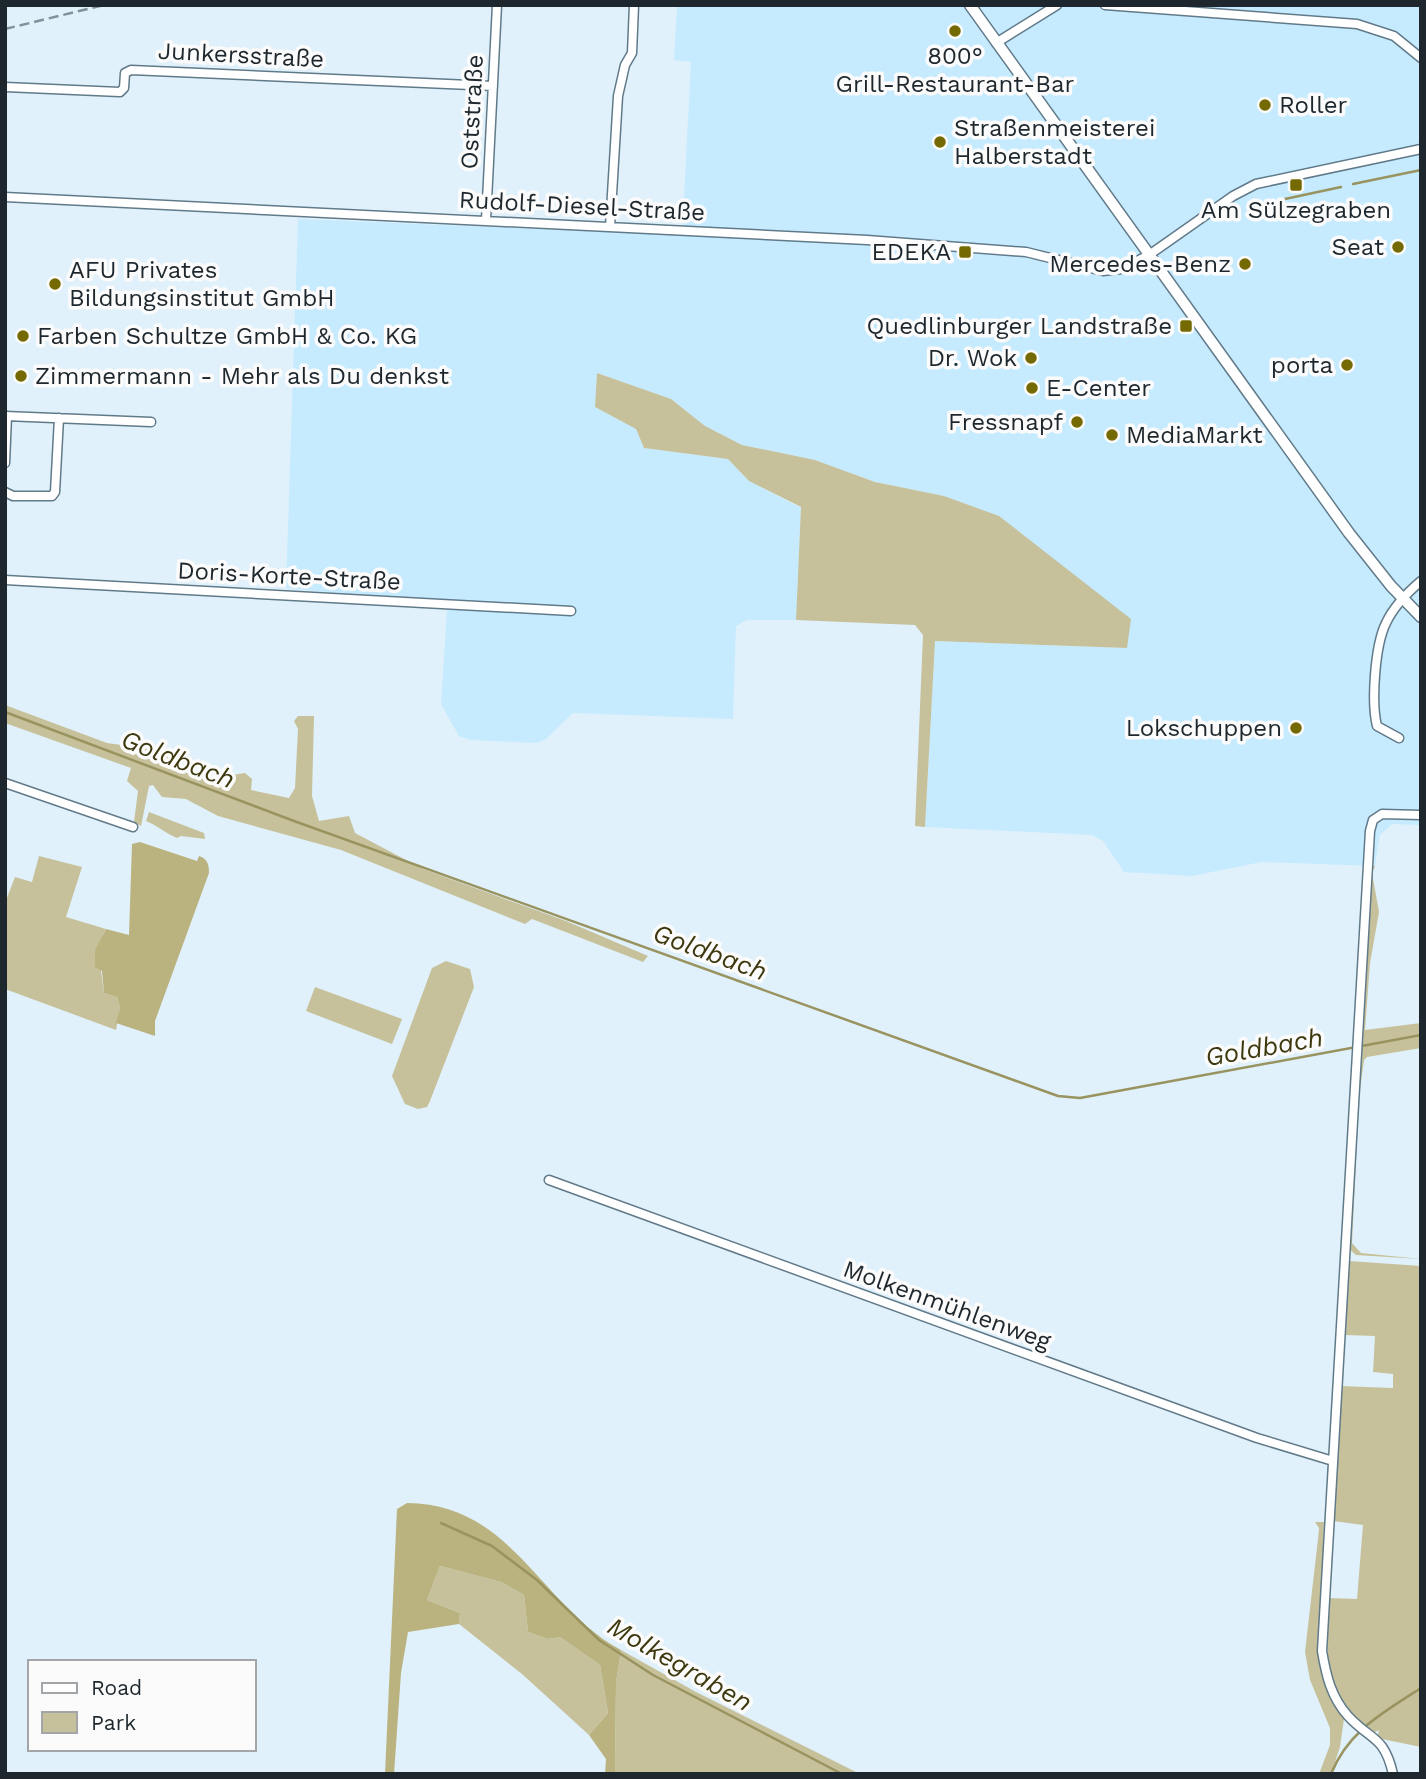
<svg xmlns="http://www.w3.org/2000/svg" width="1426" height="1779" viewBox="0 0 1426 1779" font-family="'Work Sans',sans-serif">
<style>
.built{fill:#c6ebff}
.green{fill:#c6c19a}
.forest{fill:#bab37f}
.lines{fill:none;stroke-linecap:round;stroke-linejoin:round}
.stream{stroke:#999360;stroke-width:2.5}
.minor-casing{stroke:#617a89;stroke-width:11}
.major-casing{stroke:#617a89;stroke-width:13}
.minor{stroke:#fff;stroke-width:8}
.major{stroke:#fff;stroke-width:10}
.rail{stroke:#829098;stroke-width:2.5;stroke-dasharray:10 5;stroke-linecap:butt}
.poi-dot{fill:#756a02;stroke:#fbfbfb;stroke-width:2.5}
.labels{text-anchor:middle;dominant-baseline:central;stroke-width:7;stroke-linejoin:round;paint-order:stroke}
.street-label{font-size:24px;fill:#1d272d;stroke:#fbfbfb}
.poi-label{font-size:24px;fill:#1d272d;stroke:#fbfbfb;text-anchor:end}
.water-label{font-size:26px;font-style:italic;fill:#3d380e;stroke:#fbfbfb}
</style>
<rect width="100%" height="100%" fill="#e0f1fb"/>
<path class="built" d="M677 5H1421V825L1392 824 1380 835 1375 866 1262 862 1192 876 1124 872 1103 841 1092 835 925 827 935 641 1127 648 944 496 875 482 815 460 742 445 705 426 671 399 597 373 595 407 636 429 644 448 728 459 749 481 801 508 796 620H747L736 626 733 719 573 713 546 739 536 743 471 740 459 736 441 704 447 611 441 600 380 598 286 588 298 219 682 235 691 62 674 60Z"/>
<path class="green" d="M597 373 671 399 705 426 742 445 815 460 875 482 944 496 999 516 1131 619 1127 648 935 641 925 827 915 826 923 635 915 625 796 620 801 507 749 481 728 459 644 448 636 429 595 407Z
M5 705 107 743 163 751 179 769 207 779 245 773 252 779 251 790 289 798 295 788 298 729 294 721 298 716H314L312 796 319 821 349 816 355 833 423 869 566 921 648 956 643 962 532 919 525 924 341 850 218 816 186 799 162 797 153 785 149 786 141 826 134 822 138 791 127 781 131 768 5 723Z
M149 812 204 833 205 839 181 836 177 838C165 833 158 826 146 821Z
M39 856 82 867 66 917 106 929C95 947 102 973 104 993L117 997 120 1008 116 1030 5 989V903L15 877 32 882Z
M1370 866H1375L1372 873 1379 912 1370 963 1365 1030 1421 1023V1048L1367 1057 1364 1060 1359 1098 1352 1243 1361 1253 1421 1259 1356 1255 1348 1248Z
M446 961 470 969 474 987 430 1101 427 1107 418 1109 405 1104 392 1076 432 968Z
M315 987 402 1019 392 1044 306 1011Z
M1349 1261 1421 1266V1747L1377 1738 1379 1730 1373 1733C1322 1697 1326 1655 1328 1598L1357 1599 1363 1525 1333 1521 1340 1386 1393 1388V1374L1373 1372 1375 1336 1344 1335Z
M1315 1522H1324L1319 1659 1324 1683 1344 1719 1340 1747 1331 1774H1319L1330 1745V1728L1310 1680 1305 1652 1318 1539 1319 1528Z
M440 1566 501 1582 524 1595 528 1632 548 1639 560 1637 600 1665 608 1713 589 1735 522 1674 459 1624 460 1613 427 1600Z
M621 1650 696 1692 860 1774H615L616 1683Z"/>
<path class="forest" d="M140 842 197 861 199 856C208 859 209 865 209 873L155 1021V1036L116 1023 120 1008 117 997 104 993 102 971 95 967V950L106 929 129 935 132 844Z
M407 1503C513 1504 540 1606 621 1650L616 1683 615 1774H605L606 1759 589 1735 608 1713 600 1665 560 1637 548 1639 528 1632 524 1595 501 1582 440 1566 427 1600 460 1613 459 1624 408 1632 401 1673 394 1774H385L397 1509Z"/>
<g class="lines">
<path class="stream" d="M1353 184 1421 170
M1285 199 1341 187
M5 712 294 821 1058 1096 1080 1098 1421 1035
M441 1523 492 1546 537 1580 599 1640 653 1675 842 1774
M1331 1774C1348 1731 1384 1712 1421 1688"/>
<defs>
<path id="minor" d="M1105 5 1357 24 1394 36 1421 58
M996 43 1057 5
M5 87 120 92 124 88 125 73 131 70 493 86
M5 197 867 240 1026 252 1103 271 1121 269 1149 255 1233 196 1256 184 1421 149
M486 220 497 5
M610 227 618 96 625 65 632 53 634 5
M5 416 151 422
M5 463 7 416
M5 492 13 496H52L55 492 59 418
M5 580 571 611
M1399 738 1377 726C1371 702 1375 645 1386 623 1393 608 1408 592 1421 581
M5 783 133 827
M549 1180 1257 1438 1333 1461
M1393 1774C1384 1735 1371 1741 1348 1716 1331 1697 1326 1675 1322 1651L1370 831 1373 820 1382 814 1421 815"/>
<path id="major" d="M970 5 1349 533 1391 586 1421 617"/>
</defs>
<use href="#minor" class="minor-casing"/>
<use href="#major" class="major-casing"/>
<use href="#minor" class="minor"/>
<use href="#major" class="major"/>
<path class="rail" d="M5 29 104 5"/>
</g>
<g class="poi-dot">
<circle cx="955" cy="31" r="7"/>
<circle cx="1265" cy="105" r="7"/>
<circle cx="940" cy="142" r="7"/>
<rect x="1289" y="178" width="14" height="14" rx="3.5"/>
<circle cx="1398" cy="247" r="7"/>
<rect x="958" y="245" width="14" height="14" rx="3.5"/>
<circle cx="1245" cy="264" r="7"/>
<circle cx="55" cy="284" r="7"/>
<rect x="1179" y="319" width="14" height="14" rx="3.5"/>
<circle cx="23" cy="336" r="7"/>
<circle cx="1031" cy="358" r="7"/>
<circle cx="1347" cy="365" r="7"/>
<circle cx="21" cy="376" r="7"/>
<circle cx="1032" cy="388" r="7"/>
<circle cx="1077" cy="422" r="7"/>
<circle cx="1112" cy="435" r="7"/>
<circle cx="1296" cy="728" r="7"/>
</g>
<g class="labels">
<g class="street-label">
<text transform="translate(241 55) rotate(3)">Junkersstraße</text>
<text transform="translate(472 112) rotate(-87)">Oststraße</text>
<text transform="translate(582 206) rotate(3)">Rudolf-Diesel-Straße</text>
<text transform="translate(289 576) rotate(3)">Doris-Korte-Straße</text>
<text transform="translate(947 1305) rotate(20)">Molkenmühlenweg</text>
</g>
<g class="poi-label">
<text x="955" y="56" text-anchor="middle">800°<tspan x="955" dy="28">Grill-Restaurant-Bar</tspan></text>
<text x="1279" y="105" text-anchor="start">Roller</text>
<text x="954" y="128" text-anchor="start">Straßenmeisterei<tspan x="954" dy="28">Halberstadt</tspan></text>
<text x="1296" y="210" text-anchor="middle">Am Sülzegraben</text>
<text x="1384" y="247">Seat</text>
<text x="951" y="252">EDEKA</text>
<text x="1231" y="264">Mercedes-Benz</text>
<text x="69" y="270" text-anchor="start">AFU Privates<tspan x="69" dy="28">Bildungsinstitut GmbH</tspan></text>
<text x="1172" y="326">Quedlinburger Landstraße</text>
<text x="37" y="336" text-anchor="start">Farben Schultze GmbH &amp; Co. KG</text>
<text x="1017" y="358">Dr. Wok</text>
<text x="1333" y="365">porta</text>
<text x="35" y="376" text-anchor="start">Zimmermann - Mehr als Du denkst</text>
<text x="1046" y="388" text-anchor="start">E-Center</text>
<text x="1063" y="422">Fressnapf</text>
<text x="1126" y="435" text-anchor="start">MediaMarkt</text>
<text x="1282" y="728">Lokschuppen</text>
</g>
<g class="water-label">
<text transform="translate(178 759) rotate(21)">Goldbach</text>
<text transform="translate(710 952) rotate(20)">Goldbach</text>
<text transform="translate(1264 1047) rotate(-10)">Goldbach</text>
<text transform="translate(680 1664) rotate(30)">Molkegraben</text>
</g>
</g>
<rect width="1426" height="1779" fill="none" stroke="#1d272d" stroke-width="14"/>
<rect x="28" y="1660" width="228" height="91" fill="#fbfbfb" stroke="#a2a6a9" stroke-width="2"/>
<rect x="42" y="1683" width="35" height="10" fill="#ffffff" stroke="#a2a6a9" stroke-width="2"/>
<text x="91" y="1695" font-size="21" fill="#1d272d">Road</text>
<rect x="42" y="1712" width="35" height="21" fill="#c6c19a" stroke="#a2a6a9" stroke-width="2"/>
<text x="91" y="1730" font-size="21" fill="#1d272d">Park</text>
</svg>
